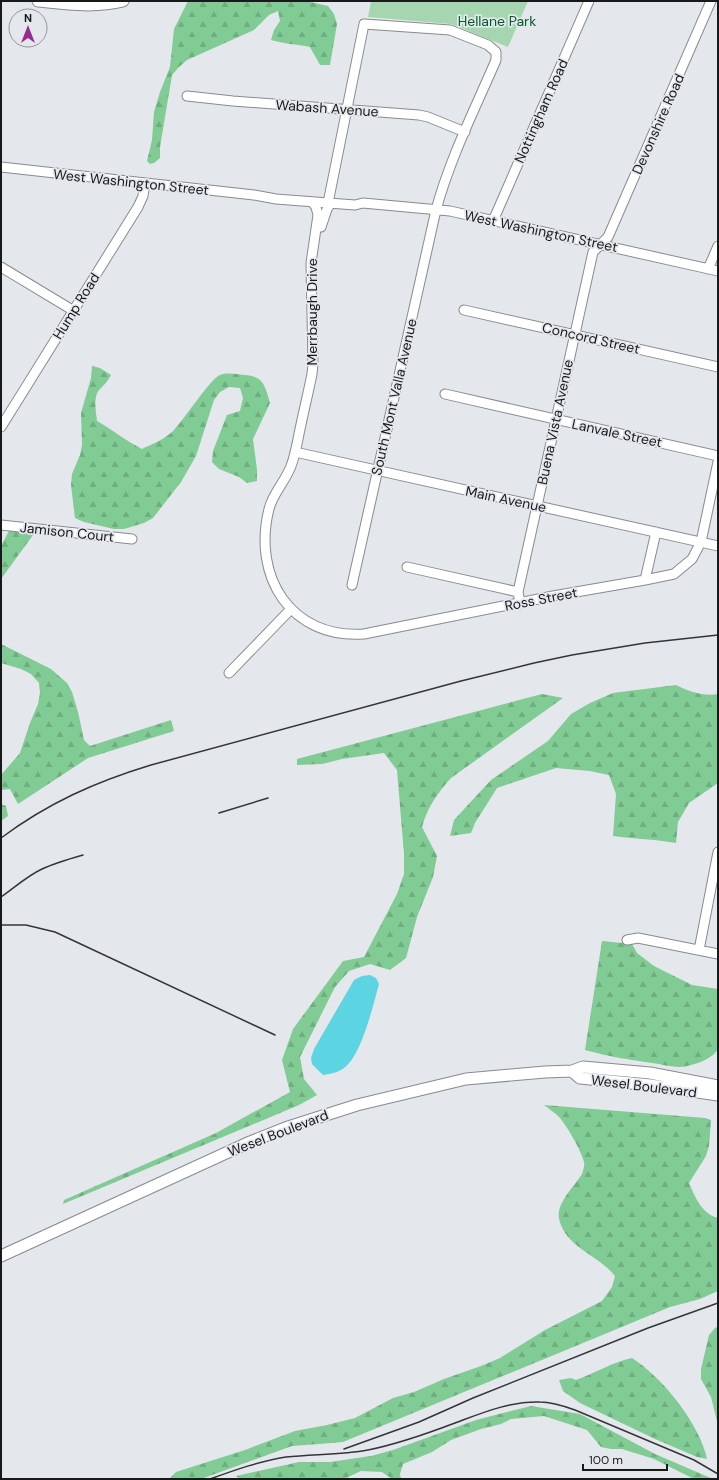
<svg xmlns="http://www.w3.org/2000/svg" width="719" height="1480" viewBox="0 0 719 1480" font-family="'DM Sans',sans-serif">
<style>
.forest{fill:url(#forest-firs)}
.park{fill:#a5d6b0}
.water{fill:#5cd4e1}
.lines{fill:none;stroke-linecap:round;stroke-linejoin:round}
.minor-casing{stroke:#888a8e;stroke-width:11}
.major-casing{stroke:#888a8e;stroke-width:13}
.minor{stroke:#fff;stroke-width:9}
.major{stroke:#fff;stroke-width:11}
.rail{stroke:#343538;stroke-width:1.5}
.labels{text-anchor:middle;dominant-baseline:central;stroke-width:3.5;stroke-linejoin:round;paint-order:stroke}
.park-label{font-size:14px;fill:#005c2a;stroke:#e4e7ec}
.street-label{font-size:14px;fill:#18191b;stroke:#e4e7ec}
</style>
<defs>
<pattern id="forest-firs" width="22" height="20" patternUnits="userSpaceOnUse"><rect width="22" height="20" fill="#81cb94"/><path d="M5 1l3.5 6h-7zM16 11l3.5 6h-7z" fill="#6fae7f"/></pattern>
</defs>
<rect width="100%" height="100%" fill="#e4e7ec"/>
<path class="forest" d="M188 1H306L328 6 334 14 337 24 330 65H320L310 47C297 44 284 44 271 40L274 30 280 21 278 11 269 15 254 30 187 60 179 67 172 75 160 147V158L154 163 150 164 147 161 152 140 154 112 160 92 170 67 174 29Z
M92 366 100 368 111 375C107 382 105 384 99 390 93 397 96 412 97 421 113 430 126 441 142 449 152 444 165 439 173 431 183 421 211 378 220 375 227 372 236 374 244 375 264 376 265 386 270 403L253 439 257 470V481L247 483 239 477 219 469 212 462 213 451 227 415 240 411 243 398 240 388 229 387 220 392 214 400 196 456 181 482 153 518 144 523 124 529H114L84 522 75 518 71 485 72 474 80 455 82 445 81 413 91 378Z
M10 529 33 535 1 579V546Z
M1 644 51 669 67 683 72 692 78 712 84 740 90 746 171 720 174 731 88 758 18 804 10 789 1 790V775L20 753 30 723 38 704 40 693 39 683 31 674 21 669 1 663Z
M676 685C687 691 705 697 718 694V783L689 803 678 822 676 843C655 839 634 839 613 836L616 794 609 775 590 771 556 768 497 788 475 823 471 833 450 836 454 820 491 780 548 741 571 714 590 703 613 693Z
M542 694 563 698 451 778C437 794 428 806 422 827L437 856 433 877 417 917 406 958 390 970 370 964 349 971 335 987 300 1057 304 1079 317 1095 299 1105 63 1204 64 1200 216 1133 290 1092 282 1060 293 1029 343 961 364 957 397 894 404 874V854L397 770 384 753 342 759 322 764 297 765V759Z
M1 804 6 806 8 816 1 821Z
M602 941 632 944 637 953 654 966 692 985 718 989V1049C712 1060 692 1066 680 1067 671 1067 661 1064 652 1063 630 1060 607 1056 585 1050Z
M544 1105 705 1118 711 1120 709 1146 706 1156 689 1183C695 1197 702 1214 718 1218V1291L700 1299 670 1307 343 1442 332 1443 292 1446 201 1479H169L176 1472 245 1450 295 1431 327 1425 355 1418 393 1398 414 1392 444 1379 481 1366 500 1358 545 1330 602 1301 612 1287 615 1276C599 1255 566 1248 559 1219 556 1203 574 1187 582 1174 583 1171 585 1165 584 1162 581 1150 567 1126 559 1117 554 1112 549 1109 544 1105Z
M716 1327 718 1329V1425L711 1397 701 1379V1369L709 1335Z
M632 1358C662 1377 700 1424 707 1459L697 1457 655 1439 580 1403 563 1391 559 1380 571 1378 576 1380C595 1373 613 1362 632 1358Z
M531 1406 580 1414 655 1454 713 1479H694L654 1459 622 1449H611L601 1447 587 1430 544 1416 511 1419 501 1424 481 1429 451 1440 432 1452 403 1464 400 1474 401 1479H392L382 1472 361 1471 344 1479H240L236 1476 299 1462H330L371 1456 393 1450 476 1420Z"/>
<path class="park" d="M371 1H528L508 47 451 24 368 17Z"/>
<path class="water" d="M370 975 376 978 379 984C373 1005 361 1060 341 1070 336 1073 329 1074 323 1075L312 1064 311 1058 314 1049 354 980 362 976Z"/>
<g class="lines">
<defs>
<path id="minor" d="M187 96 233 101 419 115 428 117 465 132
M1 167 254 195 276 199 355 205 363 203 450 211 718 271
M329 198 364 24 450 30 488 45 496 52V60C475 109 450 158 436 210L352 585
M312 202 316 207 318 215 311 263 313 364 312 374C308 394 303 414 299 434 297 444 295 456 291 466 285 482 273 493 269 509 252 577 291 639 364 634L553 596 645 580 674 574 692 559 701 542 718 462
M493 221 589 1
M321 227 327 209 331 203
M1 267 74 311
M708 269 718 246
M464 310 718 367
M445 394 718 456
M1 427 138 207 143 196 145 183
M295 452 718 546
M1 525 132 539
M407 567 518 592
M645 580 656 532
M520 603 518 592 593 252 608 237 711 1
M229 673 291 609
M627 940 638 938 718 954
M699 950 718 852"/>
<path id="major" d="M38 1C67 4 95 8 123 1
M572 1071 580 1078 650 1085 718 1095
M1 1256 250 1142 285 1128 357 1105 466 1079 545 1072 572 1071 583 1067 650 1073 718 1086"/>
</defs>
<use href="#minor" class="minor-casing"/>
<use href="#major" class="major-casing"/>
<use href="#minor" class="minor"/>
<use href="#major" class="major"/>
<path class="rail" d="M219 813 268 798
M1 838C48 803 95 782 151 765L461 681 534 663 572 655 645 643 718 635
M1 897C14 888 27 876 42 869 55 863 69 859 83 855
M1 925H26L55 932 275 1035
M344 1449 419 1422 473 1398 648 1328 718 1303
M210 1479C235 1470 260 1461 286 1457 313 1454 341 1455 368 1450 398 1444 426 1434 455 1423 482 1413 510 1401 540 1402 552 1402 564 1406 575 1410L694 1460 718 1474"/>
</g>
<g class="labels">
<g class="park-label">
<text x="497" y="21">Hellane Park</text>
</g>
<g class="street-label">
<text transform="translate(327 108) rotate(4)">Wabash Avenue</text>
<text transform="translate(541 111) rotate(-66)">Nottingham Road</text>
<text transform="translate(658 124) rotate(-66)">Devonshire Road</text>
<text transform="translate(131 182) rotate(6)">West Washington Street</text>
<text transform="translate(541 231) rotate(12)">West Washington Street</text>
<text transform="translate(76 306) rotate(-58)">Hump Road</text>
<text transform="translate(312 312) rotate(-90)">Merrbaugh Drive</text>
<text transform="translate(591 338) rotate(13)">Concord Street</text>
<text transform="translate(394 397) rotate(-77)">South Mont Valla Avenue</text>
<text transform="translate(555 422) rotate(-78)">Buena Vista Avenue</text>
<text transform="translate(617 433) rotate(12)">Lanvale Street</text>
<text transform="translate(506 499) rotate(12)">Main Avenue</text>
<text transform="translate(67 532) rotate(6)">Jamison Court</text>
<text transform="translate(541 599) rotate(-11)">Ross Street</text>
<text transform="translate(644 1086) rotate(7)">Wesel Boulevard</text>
<text transform="translate(278 1133) rotate(-21)">Wesel Boulevard</text>
</g>
</g>
<rect width="719" height="1480" fill="none" stroke="#18191b" stroke-width="4"/>
<g transform="translate(28 28)"><circle r="19" fill="#e4e7ec" stroke="#929598"/>
<path d="M0-3L7 15L0 10L-7 15Z" fill="#952c90"/>
<text y="-6" font-size="11" font-weight="bold" text-anchor="middle" fill="#18191b">N</text>
</g>
<path d="M583 1464v6h84v-6" fill="none" stroke="#18191b" stroke-width="2"/>
<text x="589" y="1464" font-size="12" fill="#18191b" stroke="#e4e7ec" stroke-width="3" paint-order="stroke">100 m</text>
</svg>
